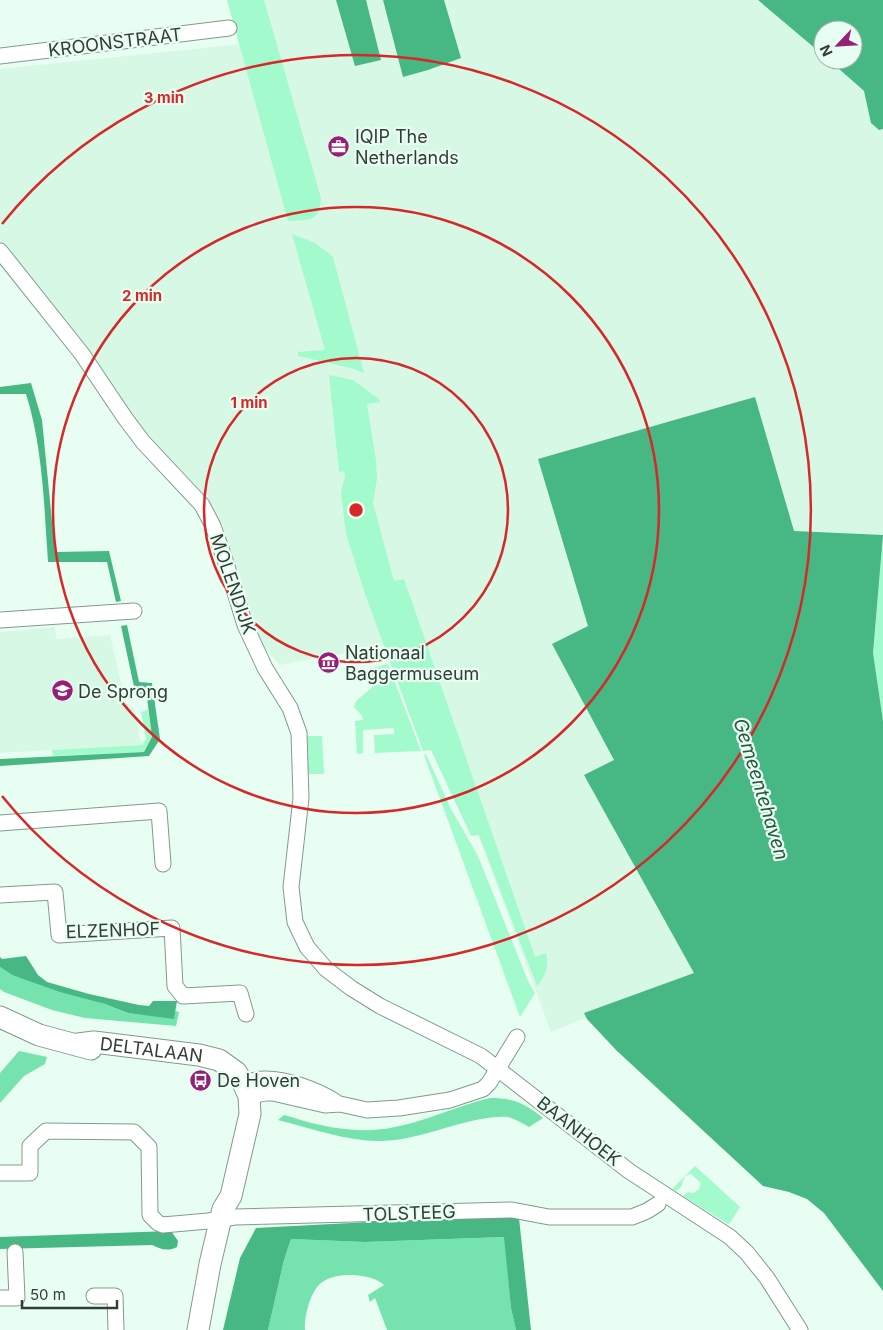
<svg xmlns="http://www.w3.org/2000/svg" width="883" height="1330" viewBox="0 0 883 1330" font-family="Inter,sans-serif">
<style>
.built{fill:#d6f8e5}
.green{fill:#a3facd}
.forest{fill:#76e3ae}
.water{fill:#47b784}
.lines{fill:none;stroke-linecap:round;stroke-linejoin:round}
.street-casing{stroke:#829a8c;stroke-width:17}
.secondary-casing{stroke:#829a8c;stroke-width:23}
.street{stroke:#fff;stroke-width:15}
.secondary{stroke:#fff;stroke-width:21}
.ring{fill:none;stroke:#d62828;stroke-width:2.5}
.labels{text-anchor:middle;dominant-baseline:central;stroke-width:4.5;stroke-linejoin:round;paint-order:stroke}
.street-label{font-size:18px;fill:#333d37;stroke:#e9fef2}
.poi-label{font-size:18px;fill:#333d37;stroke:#e9fef2;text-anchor:start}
.water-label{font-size:19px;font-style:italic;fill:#27553f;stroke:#e9fef2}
.centre{fill:#d62828;stroke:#e9fef2;stroke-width:2.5}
.ring-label{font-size:15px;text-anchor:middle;font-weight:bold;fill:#d62828;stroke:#e9fef2;stroke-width:4.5;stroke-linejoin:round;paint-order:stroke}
</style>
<rect width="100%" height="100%" fill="#e9fef2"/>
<path class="built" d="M244 0H772L823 52V60H831L883 112V865L877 901 551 1032 407 642 280 665 245 626 222 523 126 417 0 254V69L252 43Z
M55 627 56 639 110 635 126 703 135 709 140 740 143 743 142 745 0 753V632Z"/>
<path class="green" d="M227 0H264L321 198C320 222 309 220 288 221Z
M292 234 315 243 333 257 364 373 351 368 298 356V352L325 350Z
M329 375 353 380 380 400V402L367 404 376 460 377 478 373 503 394 581 404 579 535 957 546 953C549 966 546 976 537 986L479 835 471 836 431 750 423 751 365 594 346 534 341 493 345 476 344 471 339 472Z
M883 541V721L873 653Z
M388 664 421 751 375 753 374 735 394 734V728L363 730V753L357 754 355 721 363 720 362 716 354 707 356 701 375 685 365 672 369 669Z
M148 710 152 738 144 752 53 756 52 750 142 745 146 739 141 712Z
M307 736H322L324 774H308Z
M426 754 451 809 478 856 528 981 535 993 520 1017 424 755Z
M695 1166 740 1207 730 1223 728 1224 683 1196 688 1192 694 1193 699 1189 701 1183 691 1174C684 1175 683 1179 682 1186L676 1191 672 1189Z"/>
<path class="forest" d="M0 967 12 975 105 1004 128 1013 174 1018 175 1011 179 1012 176 1026 85 1018 52 1010 4 992 0 989Z
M19 1051 47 1057 45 1064 24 1076 0 1103V1073Z
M490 1098C513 1098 525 1103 543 1118L529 1127C522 1123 515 1119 508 1117 499 1116 489 1118 481 1119 447 1125 415 1141 379 1141 345 1141 311 1128 278 1120L284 1115C296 1118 308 1123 321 1125 342 1130 369 1132 390 1128 425 1122 456 1106 490 1098Z
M505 1237 511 1308 516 1330H387L375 1298 370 1302 368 1295 384 1285C372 1273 335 1271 321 1283 310 1292 304 1317 305 1330H268L284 1260 291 1239 365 1242Z"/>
<path class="water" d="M336 0H366L381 60 355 66Z
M383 0H444L461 58 428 70 403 77Z
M758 0H883V129L879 130 871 123 864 91 829 60H853V30H823V55Z
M31 383 42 420 55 552 109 551 121 601 116 602 107 562H48C44 506 43 448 26 394H0V387Z
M755 397 794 531 883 535 873 653 883 721V1291L824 1213 807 1199 789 1192 763 1186 616 1050 587 1019 584 1013 694 973 584 775 614 760 552 644 588 626 538 459Z
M127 625 139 682 152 683 160 739 149 756 0 766V759L144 752 152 737 147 698 136 696 121 626Z
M26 956 38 975 47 982 89 994 139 1005 149 1006 153 1001H177L174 1019 128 1013 105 1004 60 992 12 975 0 967V957L2 959Z
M464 1217 519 1218 531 1330H516L511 1308 504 1237 365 1242 291 1239 284 1260 268 1330H223L240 1258 256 1228Z
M171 1231 178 1241 177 1247C167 1252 161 1249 152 1245L0 1249V1237Z"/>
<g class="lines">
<defs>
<path id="street" d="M0 56 229 28
M0 251 82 354 125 418 143 442 202 505 213 526 225 560 245 625 265 668 290 708 299 733 301 798 291 887 295 922 307 947 326 969 351 988 380 1006 481 1056 629 1171 730 1237 747 1253 767 1278 800 1330
M0 620 134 611
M0 823 159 811 163 864
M0 895 55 892 59 935 172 928 175 986 183 996 240 993 246 1014
M243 1083C250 1082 256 1079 263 1079 285 1078 318 1090 336 1102
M249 1096 266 1093H273L325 1105 340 1104 367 1110 399 1108 450 1100 483 1089 489 1083 517 1037
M0 1173H30V1146L46 1131 134 1132 149 1147 150 1215 158 1223 163 1225 208 1221 235 1217 512 1210 549 1217H632L647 1211 658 1204
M94 1296H115L116 1330
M0 1298H17L15 1252"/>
<g id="secondary">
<path d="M0 1017 39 1035 91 1049"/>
<path id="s1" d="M78 1044 94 1042 199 1055 219 1060 236 1072 243 1083 249 1096 250 1114 231 1196 223 1209 210 1264 198 1330"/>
</g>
</defs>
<use href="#street" class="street-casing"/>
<use href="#secondary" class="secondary-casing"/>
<use href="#street" class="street"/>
<use href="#secondary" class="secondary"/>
</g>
<g class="ring">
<circle cx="356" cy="510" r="152"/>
<circle cx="356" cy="510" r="303"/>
<path d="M2 224A455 455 0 1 1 2 796"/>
</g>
<defs>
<symbol id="office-disc" viewBox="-11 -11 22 22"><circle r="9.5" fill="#971e79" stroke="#e9fef2"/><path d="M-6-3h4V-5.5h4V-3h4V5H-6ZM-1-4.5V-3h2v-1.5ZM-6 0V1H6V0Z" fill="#fff"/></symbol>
<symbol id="museum-disc" viewBox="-11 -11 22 22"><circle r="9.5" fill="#971e79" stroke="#e9fef2"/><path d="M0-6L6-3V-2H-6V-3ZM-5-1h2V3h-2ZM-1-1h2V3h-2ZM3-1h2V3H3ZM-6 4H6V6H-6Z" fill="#fff"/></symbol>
<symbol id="school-disc" viewBox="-11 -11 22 22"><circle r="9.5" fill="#971e79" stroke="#e9fef2"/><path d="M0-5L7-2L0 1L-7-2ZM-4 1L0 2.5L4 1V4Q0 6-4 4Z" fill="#fff"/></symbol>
<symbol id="bus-disc" viewBox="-11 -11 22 22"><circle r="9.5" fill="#971e79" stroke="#e9fef2"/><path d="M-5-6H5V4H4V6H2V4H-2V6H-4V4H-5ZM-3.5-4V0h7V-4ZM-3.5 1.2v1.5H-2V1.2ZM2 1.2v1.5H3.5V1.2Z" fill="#fff"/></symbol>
</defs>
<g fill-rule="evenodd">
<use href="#office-disc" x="326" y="134" width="25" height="25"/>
<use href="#museum-disc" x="316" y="650" width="25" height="25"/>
<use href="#school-disc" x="50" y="678" width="25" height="25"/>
<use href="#bus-disc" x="188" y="1068" width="25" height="25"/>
</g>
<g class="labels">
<g class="street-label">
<text transform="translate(115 42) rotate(-7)">KROONSTRAAT</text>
<text transform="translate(233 584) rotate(71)">MOLENDIJK</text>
<text transform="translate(113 930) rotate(-2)">ELZENHOF</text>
<text stroke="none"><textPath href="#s1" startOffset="74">DELTALAAN</textPath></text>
<text transform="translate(579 1131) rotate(38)">BAANHOEK</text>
<text transform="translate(409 1213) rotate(-2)">TOLSTEEG</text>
</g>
<g class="poi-label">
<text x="355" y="136">IQIP The<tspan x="355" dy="21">Netherlands</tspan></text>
<text x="345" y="652">Nationaal<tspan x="345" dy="21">Baggermuseum</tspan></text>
<text x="78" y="691">De Sprong</text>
<text x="217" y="1080">De Hoven</text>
</g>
<g class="water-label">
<text transform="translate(761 789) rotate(73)">Gemeentehaven</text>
</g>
</g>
<circle cx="356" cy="510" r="8" class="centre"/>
<g class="ring-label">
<text x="164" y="103">3 min</text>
<text x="142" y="301">2 min</text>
<text x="249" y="408">1 min</text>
</g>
<g transform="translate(838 45) rotate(245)"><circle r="24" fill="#e9fef2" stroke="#a0b1a7"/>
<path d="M0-4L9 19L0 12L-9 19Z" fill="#971e79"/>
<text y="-8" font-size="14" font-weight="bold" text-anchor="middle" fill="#333d37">N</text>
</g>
<path d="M22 1300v8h95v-8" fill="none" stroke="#333d37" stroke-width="2.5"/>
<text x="30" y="1300" font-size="15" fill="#333d37" stroke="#e9fef2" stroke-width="4" paint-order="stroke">50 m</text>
</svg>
